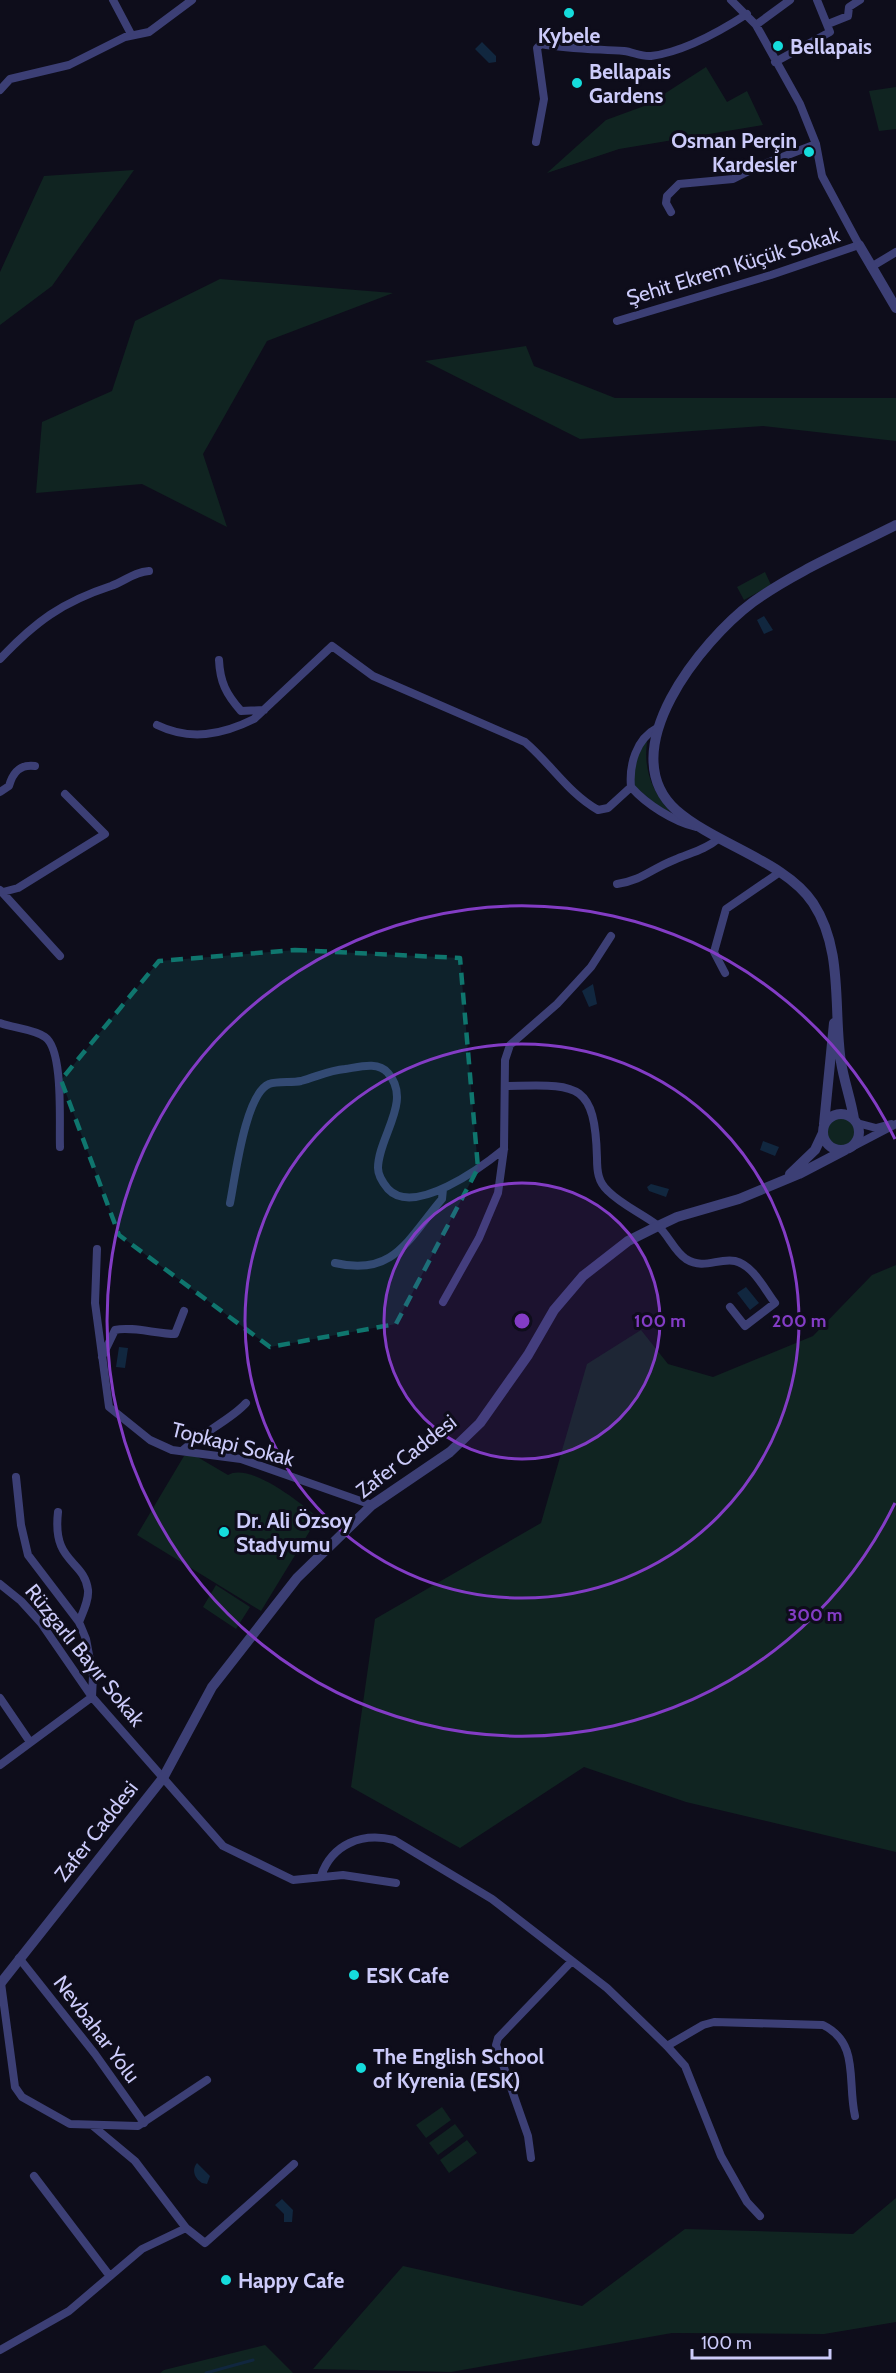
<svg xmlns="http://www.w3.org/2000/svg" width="896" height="2373" viewBox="0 0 896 2373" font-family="Cabin,sans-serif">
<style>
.green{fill:#102421}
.water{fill:#11273f}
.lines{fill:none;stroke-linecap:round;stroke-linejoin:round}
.stream{stroke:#11273f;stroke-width:3}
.minor{stroke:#3c3f75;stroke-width:8}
.tertiary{stroke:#3c3f75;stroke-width:10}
.marked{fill:#0f766e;fill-opacity:0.2;stroke:#0f766e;stroke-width:4.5;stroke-dasharray:12 8;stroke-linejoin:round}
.ring{fill:none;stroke:#833cc5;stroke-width:3}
.poi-dot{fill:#15dcdc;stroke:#0e0d1b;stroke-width:2}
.labels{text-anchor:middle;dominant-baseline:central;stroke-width:6;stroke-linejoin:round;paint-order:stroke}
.poi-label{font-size:21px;font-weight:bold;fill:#cccbfa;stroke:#0e0d1b;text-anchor:start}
.street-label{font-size:21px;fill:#cccbfa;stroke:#0e0d1b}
.centre{fill:#833cc5;stroke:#0e0d1b;stroke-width:3}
.ring-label{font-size:18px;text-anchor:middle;font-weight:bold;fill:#833cc5;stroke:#0e0d1b;stroke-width:6;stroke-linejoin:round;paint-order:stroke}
</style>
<rect width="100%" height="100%" fill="#0e0d1b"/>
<path class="green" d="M706 67 727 102 747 91 763 125 619 149 547 173 606 120 647 105Z
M896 87V129L879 131 869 91Z
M134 170 52 286 0 325V272L44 176Z
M220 279 393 293 267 341 203 454 227 527 142 484 36 493 42 422 112 391 135 321Z
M526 346 534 366 615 398H896V441L763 426 580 439 425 361Z
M765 572 771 585 744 600 737 587Z
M648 737C642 767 651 790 671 813L657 805 633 785 635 761Z
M827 1132a14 14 0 1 1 28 0a14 14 0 1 1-28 0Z
M896 1265V1852L686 1802 584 1767 460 1848 351 1787 375 1619 541 1523 587 1364 641 1330 668 1364 713 1377 813 1336 872 1275Z
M194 1455 228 1475C251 1461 309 1509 325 1524L311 1529 261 1611 137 1535 184 1456Z
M216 1585 250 1607 236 1629 203 1607Z
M442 2107 451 2120 426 2138 416 2125Z
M455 2124 464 2136 438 2155 429 2143Z
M467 2140 477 2153 449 2173 440 2160Z
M896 2198V2322L824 2334 672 2333 451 2372 313 2369 403 2266 582 2306 685 2229 853 2234Z
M265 2345 293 2373H160L164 2370Z"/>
<path class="water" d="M482 42 496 56V62L489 63 475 49Z
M764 616 773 630 764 634 757 620Z
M593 984 597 1004 589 1007 582 991Z
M763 1141 779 1147 775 1156 760 1150Z
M651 1184 669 1189 666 1197 649 1191 647 1187Z
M746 1287 759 1303 750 1310 737 1293Z
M119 1347 128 1348 125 1368 116 1367Z
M197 2163 210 2176 207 2184 202 2183C195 2179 191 2170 197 2163Z
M282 2199 293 2210 292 2222H284V2214L275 2205Z"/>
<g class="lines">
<path class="stream" d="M206 2373 253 2360"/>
<path class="minor" d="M113 0 131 34
M828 24 848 16 849 7 860 0
M756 25 790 0
M775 62 830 32 817 0
M0 90 10 79 69 65 125 37 149 32 192 0
M536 142 544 99 537 48 541 44C569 49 596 49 624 51 633 52 642 57 651 56 684 52 719 32 747 14
M671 212 666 203 667 196 679 184 733 179 759 166 816 144
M871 267 896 252
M617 321 771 275 859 245 822 176 816 144 800 104 756 25 731 0
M0 659C35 622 62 602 111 586 125 581 134 572 149 571
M219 660C220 682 226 694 241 711L264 710
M157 725C190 741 222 735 254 719L332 646 373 676 525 742C551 764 568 793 598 810L608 808 631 787
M657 728C636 739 629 765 631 787 647 805 673 821 696 827
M0 792 9 786C13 772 20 764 35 766
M617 884C643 880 651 869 674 860 690 853 705 850 718 839
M0 890 60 956
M3 892 18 888 105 834 65 794
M725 973 714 952 726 909 780 872
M0 1023C13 1028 34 1029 45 1037 64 1050 59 1124 60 1147
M506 1086C575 1085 595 1079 597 1158 597 1171 598 1182 608 1191 622 1205 641 1213 657 1225 668 1234 674 1251 686 1259 704 1270 717 1258 735 1261 753 1265 765 1290 775 1303L745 1326 730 1307
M857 1123 876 1128 891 1124
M852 1147 896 1124
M230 1203C235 1179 245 1094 269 1084 278 1081 292 1083 301 1081 316 1077 330 1070 345 1069 359 1067 378 1061 388 1073 413 1101 378 1137 378 1168 378 1176 383 1183 388 1189 414 1217 482 1167 504 1149
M97 1249 95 1303 109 1407 150 1440 172 1450 241 1459 372 1505
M335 1263C394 1277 408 1239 442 1199L443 1189
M443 1302 479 1238 498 1193 504 1149 505 1060 510 1045 557 1004 591 967 611 936
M102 1357 115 1330C131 1326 157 1334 175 1334L184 1311
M182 1451C201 1433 231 1420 246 1403
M58 1512C52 1564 84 1559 88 1590 89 1600 83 1612 79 1622
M0 1584 21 1601 41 1623 92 1697 223 1846 293 1880 343 1875 396 1883
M0 1698 30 1742
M0 1765 92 1697 93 1676 86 1639 79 1622 28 1555 21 1525 16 1477
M321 1876C332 1844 362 1832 394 1840L492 1899 607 1988 667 2046 685 2066 721 2156 747 2202 760 2216
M19 1958 95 2054 144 2123
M1 1983 15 2087 22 2097 70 2124 138 2126 207 2080
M667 2046 703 2025 714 2022 823 2025C860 2043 847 2081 855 2116
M93 2126 135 2161 186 2228 205 2243 294 2164
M531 2158 528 2136 496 2045 498 2038 572 1961
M34 2176 109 2275
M0 2350 69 2311 142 2249 186 2228"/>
<path class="tertiary" d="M859 245 896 308
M823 1132a18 18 0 1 1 36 0a18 18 0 1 1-36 0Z
M854 1119C851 1100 844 1081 841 1062 833 1010 844 950 813 903 785 861 716 845 676 810 611 751 702 640 753 602 796 571 849 549 896 525
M824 1124 834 1023
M790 1174 815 1150 823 1133
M0 1984 163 1778 212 1687 297 1578 372 1505 450 1452 480 1423 528 1355 554 1310 583 1276 628 1241 658 1226 677 1217 739 1199 799 1174 845 1150"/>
</g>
<path class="marked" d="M295 950 460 958 478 1168 396 1324 270 1347 119 1235 61 1080 159 961Z"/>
<circle cx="522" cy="1321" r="138" fill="#833cc5" fill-opacity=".12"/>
<g class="ring">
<circle cx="522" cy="1321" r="138"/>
<circle cx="522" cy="1321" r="277"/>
<path d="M895 1503A415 415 0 1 1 895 1139"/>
</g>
<g class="poi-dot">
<circle cx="569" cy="13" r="6"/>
<circle cx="778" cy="46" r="6"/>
<circle cx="577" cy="83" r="6"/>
<circle cx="809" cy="152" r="6"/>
<circle cx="224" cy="1532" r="6"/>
<circle cx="354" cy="1975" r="6"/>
<circle cx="361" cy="2068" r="6"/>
<circle cx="226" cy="2280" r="6"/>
</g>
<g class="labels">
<g class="poi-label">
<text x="569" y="35" text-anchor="middle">Kybele</text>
<text x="790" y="46">Bellapais</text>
<text x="589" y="71">Bellapais<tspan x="589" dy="24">Gardens</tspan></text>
<text x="797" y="140" text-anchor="end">Osman Perçin<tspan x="797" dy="24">Kardesler</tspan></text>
<text x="236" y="1520">Dr. Ali Özsoy<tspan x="236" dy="24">Stadyumu</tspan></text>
<text x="366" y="1975">ESK Cafe</text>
<text x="373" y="2056">The English School<tspan x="373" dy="24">of Kyrenia (ESK)</tspan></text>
<text x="238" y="2280">Happy Cafe</text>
</g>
<g class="street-label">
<text transform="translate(733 266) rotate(-17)">Şehit Ekrem Küçük Sokak</text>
<text transform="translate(233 1444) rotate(14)">Topkapi Sokak</text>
<text transform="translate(406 1456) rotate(-38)">Zafer Caddesi</text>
<text transform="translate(85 1655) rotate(51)">Rüzgarlı Bayır Sokak</text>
<text transform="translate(96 1831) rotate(-52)">Zafer Caddesi</text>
<text transform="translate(97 2029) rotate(53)">Nevbahar Yolu</text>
</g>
</g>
<circle cx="522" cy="1321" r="9" class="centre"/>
<g class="ring-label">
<text x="660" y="1327">100 m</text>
<text x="799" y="1327">200 m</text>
<text x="815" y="1621">300 m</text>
</g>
<path d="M692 2349v9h138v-9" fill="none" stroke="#cccbfa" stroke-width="3"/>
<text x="701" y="2349" font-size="18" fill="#cccbfa" stroke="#0e0d1b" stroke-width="4.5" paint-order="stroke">100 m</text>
</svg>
